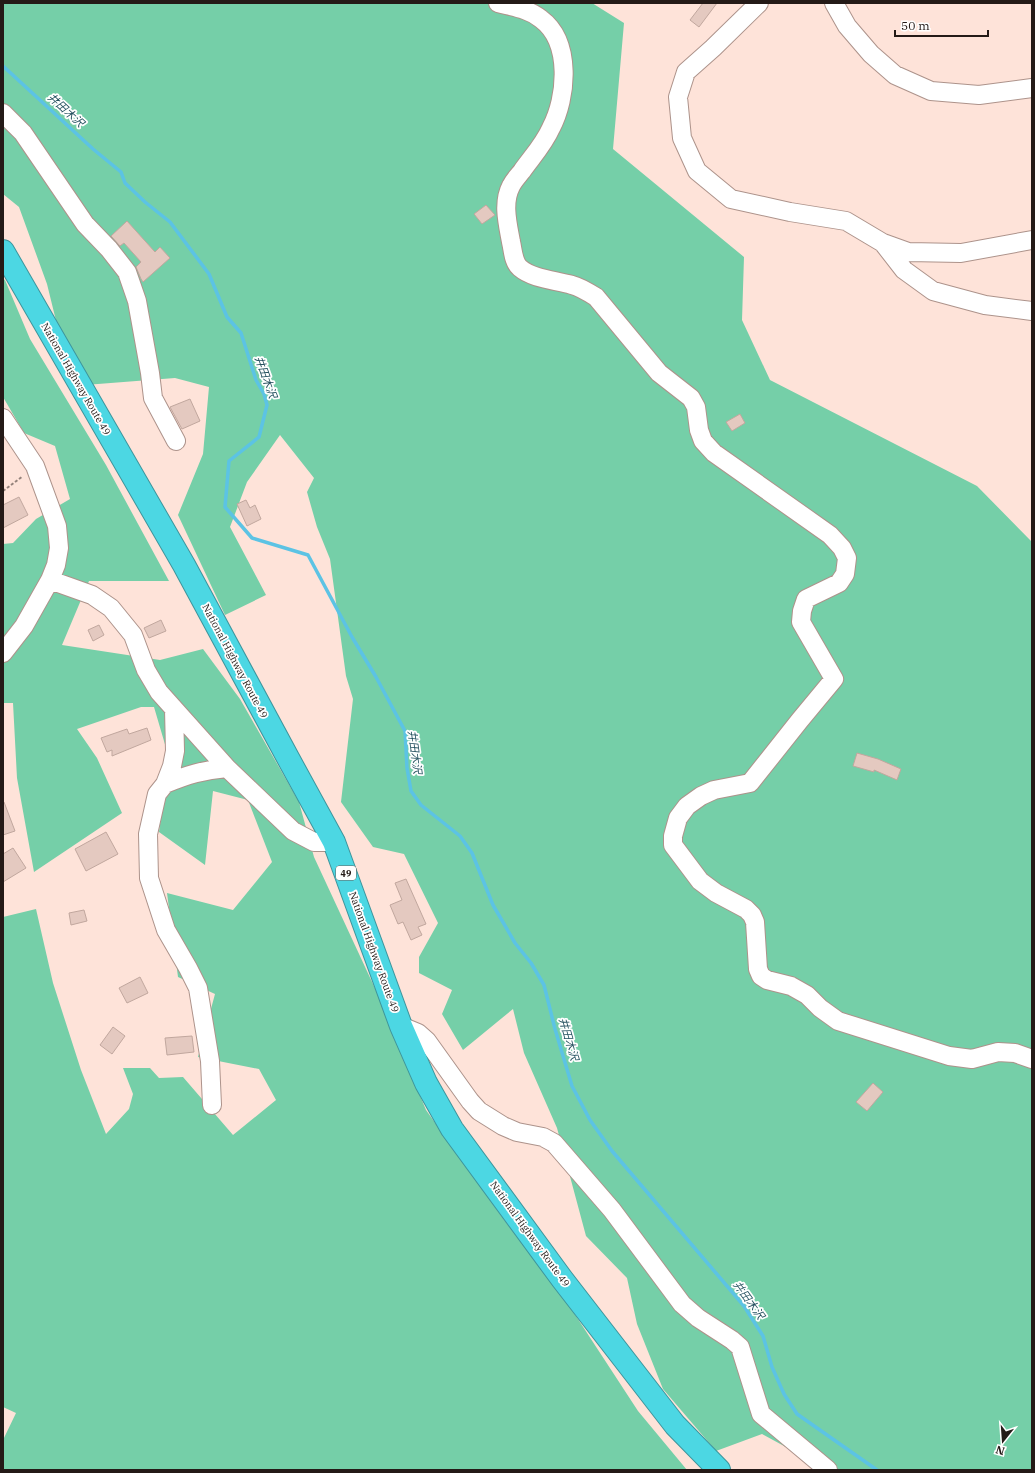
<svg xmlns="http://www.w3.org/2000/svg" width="1035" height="1473" viewBox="0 0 1035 1473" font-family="'IBM Plex Serif','Noto Sans JP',serif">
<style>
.green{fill:#75cfa8}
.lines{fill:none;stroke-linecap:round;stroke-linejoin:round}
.stream{stroke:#5cc3e4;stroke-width:3.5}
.building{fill:#e4c9c0;stroke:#c1a79e}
.minor-casing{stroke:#ad938b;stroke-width:20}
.highway-casing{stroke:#3e959c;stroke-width:24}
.path{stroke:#94827b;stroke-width:2;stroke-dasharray:3 2;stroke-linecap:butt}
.minor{stroke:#fff;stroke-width:18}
.highway{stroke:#4cd7e3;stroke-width:22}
.labels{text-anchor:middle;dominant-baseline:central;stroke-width:3.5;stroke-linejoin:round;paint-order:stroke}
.shield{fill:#fff;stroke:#665f5d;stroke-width:1}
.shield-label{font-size:9px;font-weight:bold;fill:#241a17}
.street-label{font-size:10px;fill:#241a17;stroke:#fff}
.water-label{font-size:11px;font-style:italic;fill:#265260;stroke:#fff}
</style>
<rect width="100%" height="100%" fill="#fee3d9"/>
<path class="green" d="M3 3H592L624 23 613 149 744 257 742 320 770 380 977 486 1032 542V1470H828L762 1434 716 1451 663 1389 637 1324 627 1278 586 1236 557 1128 524 1053 513 1009 463 1050 442 1014 452 990 419 973V957L438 923 404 854 373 847 341 802 353 699 346 676 330 559 317 527 307 492 314 478 280 435 247 482 230 527 266 595 225 615 178 515 203 454 209 387 175 378 85 385 62 345 47 284 19 207 3 194Z
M3 279 5 280 30 339 106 465 169 581H89L62 645 160 660 203 649 240 699 299 802 314 857 379 997 426 1110 502 1217 572 1310 638 1411 687 1470H3V1440L16 1413 3 1407V917L36 909 53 983 81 1070 106 1134 129 1109 133 1094 123 1068H150L159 1078 183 1077 233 1135 276 1100 259 1069 198 1057 215 994 178 977 167 893 233 910 272 862 248 800 213 791 205 865 159 832 169 758 154 707H141L77 729 97 758 122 813 34 872 17 778 13 703H3V544L13 543 36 519 70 499 55 446 24 433 3 397Z"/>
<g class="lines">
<path class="stream" d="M3 66 93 149 121 172 125 183 145 202 170 222 209 274 227 317 241 333 256 380 264 394 267 405 259 437 229 461 225 507 252 538 308 555 352 637 376 677 405 731 407 768 411 791 421 805 460 836 472 853 493 905 515 943 531 963 544 985 555 1029 572 1086 590 1120 612 1151 744 1306 763 1336 772 1367 784 1394 797 1414 877 1470"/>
</g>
<path class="building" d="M703 3H717L699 27 690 20Z
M486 205 495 215 482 224 474 214Z
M127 221 155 252 160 247 170 258 143 282 141 279 136 267 141 262 124 243 120 246 111 236Z
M190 399 200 421 182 429 170 407Z
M740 414 745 423 732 431 726 422Z
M19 497 28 515 3 528V505Z
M246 500 250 508 255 505 261 519 247 526 237 504Z
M161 620 166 631 149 638 144 628Z
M99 625 104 635 93 641 88 630Z
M147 728 151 740 112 756V750L107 752 101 738 127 729 129 734Z
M857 753 878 759 901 769 897 780 874 770V772L853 766Z
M4 802 15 831 3 835V803Z
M106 832 118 854 86 871 75 849Z
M13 848 26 868 3 882V854Z
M406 879 426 924 418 927 422 935 411 940 403 922 398 924 390 905 402 900 395 883Z
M84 910 87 921 71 925 69 913Z
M140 977 148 993 127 1003 119 988Z
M113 1027 125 1036 112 1054 100 1045Z
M192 1036 194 1052 167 1055 165 1038Z
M873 1083 883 1092 867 1111 856 1102Z"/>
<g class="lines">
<defs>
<path id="minor" d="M498 3C513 7 529 9 541 19 572 42 567 98 551 128 544 144 532 157 522 171 518 176 514 180 511 186 502 203 508 225 511 242 513 250 513 262 520 268 533 279 555 280 572 285 580 287 588 292 596 297L659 373 691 398 696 407 699 430 703 441 714 453 830 535 842 548 847 558 845 574 839 583 806 599 802 611 801 622 834 679 800 720 750 783 714 790 701 796 687 806 678 818 673 836V845L700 881 716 893 746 909 752 915 755 922 758 969 761 976 767 980 791 986 807 995 820 1008 838 1021 949 1056 972 1059 998 1052 1015 1053 1032 1059
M759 3 713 48 686 72 678 97 682 138 697 171 731 199 790 212 846 221 883 243 908 252 961 253 1032 240
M834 3 847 26 871 54 895 75 931 91 979 95 1032 88
M3 113 23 133 85 224 109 249 127 272 137 301 150 373 153 398 176 441
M883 243 904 270 933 291 985 305 1032 311
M3 418 35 466 57 526 59 548 56 565 50 580 24 626 3 653
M50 580 92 595 111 608 133 635 146 670 159 692 227 768 293 831 314 842H334
M174 709 175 751 172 766 165 784C187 775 203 770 227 768
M165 784 157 794 148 834 149 878 166 930 188 968 198 988 210 1061 212 1105
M401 1026 418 1033 427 1041 470 1101 479 1111 503 1126 517 1132 543 1137 554 1143 612 1210 682 1304 698 1318 732 1340 740 1347 761 1414 828 1470"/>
<path id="highway" d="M3 251 184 565 288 758 334 842 401 1026 426 1083 452 1129 562 1279 675 1425 719 1470"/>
</defs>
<use href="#minor" class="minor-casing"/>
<use href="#highway" class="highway-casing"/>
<path class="path" d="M3 491 23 476"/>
<use href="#minor" class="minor"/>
<use href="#highway" class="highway"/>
</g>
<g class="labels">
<rect class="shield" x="336" y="866" width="20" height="14" rx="3"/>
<g class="shield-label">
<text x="346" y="873">49</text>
</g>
<g class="street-label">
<text transform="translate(76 379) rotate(60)">National Highway Route 49</text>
<text transform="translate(235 661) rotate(62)">National Highway Route 49</text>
<text transform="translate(374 952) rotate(70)">National Highway Route 49</text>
<text transform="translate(530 1234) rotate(54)">National Highway Route 49</text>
</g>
<g class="water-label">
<text transform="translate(66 110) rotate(42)">井田木沢</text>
<text transform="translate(266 377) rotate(70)">井田木沢</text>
<text transform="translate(415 752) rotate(82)">井田木沢</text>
<text transform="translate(569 1039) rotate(74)">井田木沢</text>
<text transform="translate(749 1300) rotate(54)">井田木沢</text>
</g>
</g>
<rect width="1035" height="1473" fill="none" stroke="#241a17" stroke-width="8"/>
<g transform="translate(1003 1441) rotate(197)" stroke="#ffffff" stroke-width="3" paint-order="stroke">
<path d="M0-3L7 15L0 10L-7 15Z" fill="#241a17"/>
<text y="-6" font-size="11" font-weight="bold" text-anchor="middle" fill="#241a17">N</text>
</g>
<path d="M895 30v6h93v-6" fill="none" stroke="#241a17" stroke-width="2"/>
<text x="901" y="30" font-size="12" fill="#241a17" stroke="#ffffff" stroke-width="3" paint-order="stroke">50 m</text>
</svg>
